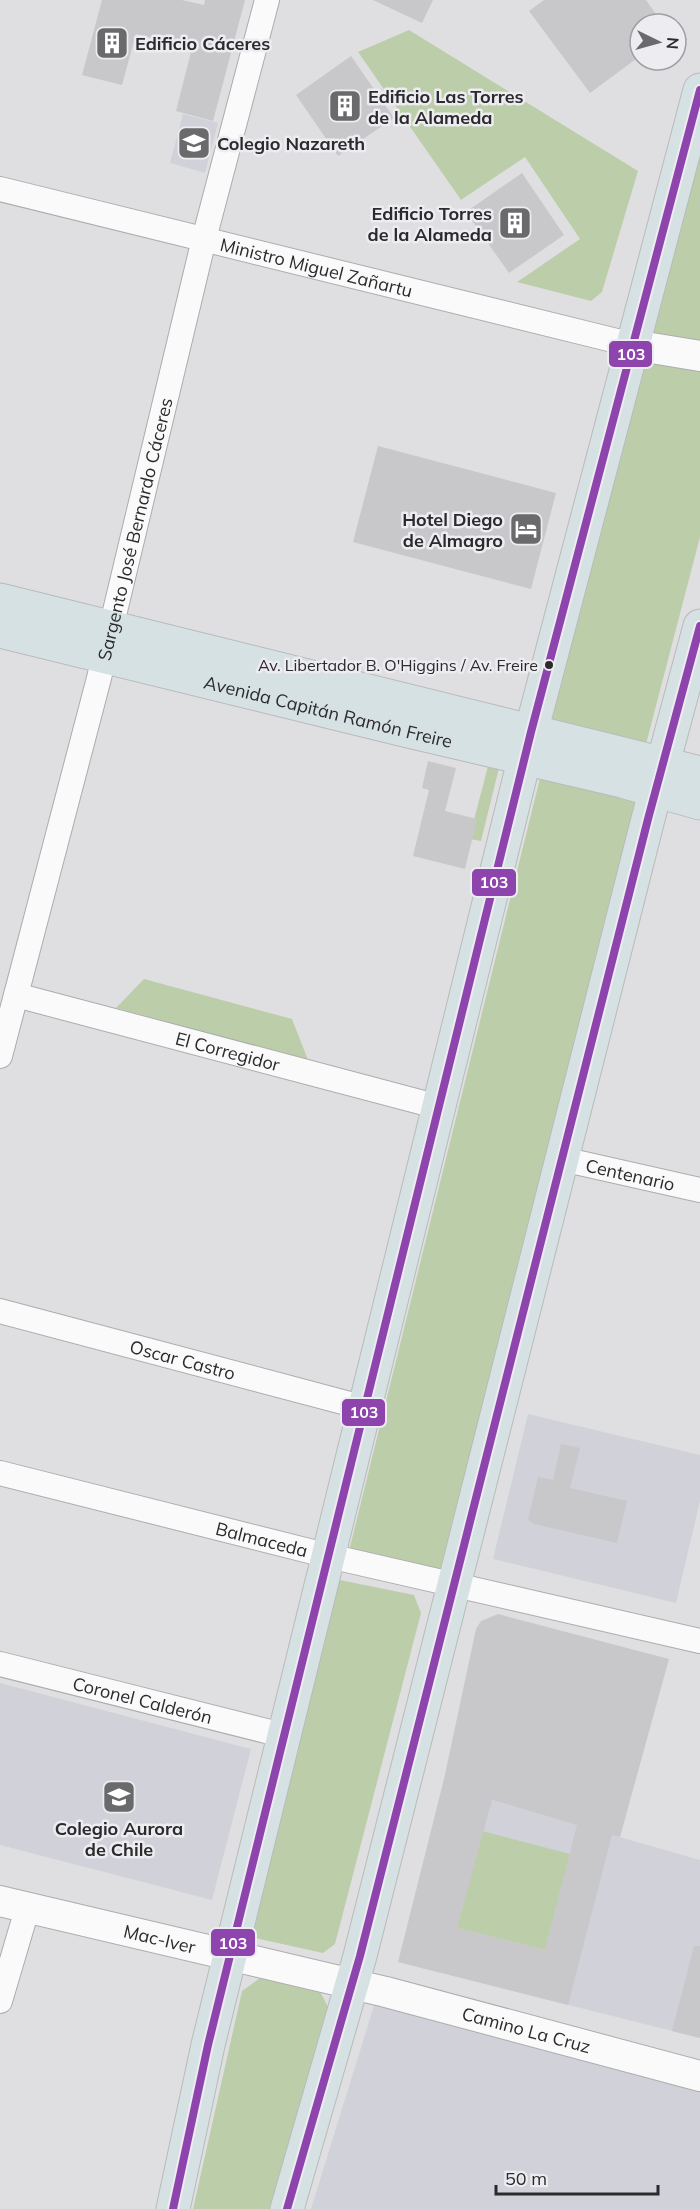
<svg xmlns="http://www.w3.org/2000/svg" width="700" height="2209" viewBox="0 0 700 2209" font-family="Mulish,sans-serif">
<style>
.built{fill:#d1d1da}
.green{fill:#bccea9}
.building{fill:#c8c7ca;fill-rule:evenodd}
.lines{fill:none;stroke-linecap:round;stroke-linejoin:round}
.minor-casing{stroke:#acacaf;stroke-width:26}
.tertiary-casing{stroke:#acacaf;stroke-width:32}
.primary-casing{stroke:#bababb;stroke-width:35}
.minor{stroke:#fafafb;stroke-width:24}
.tertiary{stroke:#fafafb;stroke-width:30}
.primary{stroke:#d5e1e2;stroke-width:33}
.bus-1-casing{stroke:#ececf1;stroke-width:12}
.bus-1{stroke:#8e44ad;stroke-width:8}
.bus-dot{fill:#2b2b2d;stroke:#ececf1;stroke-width:2}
.labels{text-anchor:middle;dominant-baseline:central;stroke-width:5;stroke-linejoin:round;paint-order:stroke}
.bus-label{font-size:16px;fill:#2b2b2d;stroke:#ececf1;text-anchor:end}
.poi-label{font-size:18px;font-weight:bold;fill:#2b2b2d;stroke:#ececf1;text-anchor:start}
.street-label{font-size:18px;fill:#2b2b2d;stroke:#ececf1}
.line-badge{stroke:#ececf1;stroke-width:2}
.badge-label{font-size:16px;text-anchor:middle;font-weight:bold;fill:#fff}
</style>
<rect width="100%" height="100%" fill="#dfdfe2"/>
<path class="built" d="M183 114 218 123 205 173 170 163Z
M528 1414 700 1455V1501L676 1603 493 1559Z
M0 1683 251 1749 212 1900 0 1845Z
M491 1800 700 1860V2038L398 1962Z
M376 1999 700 2086V2209H311Z"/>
<path class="green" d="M409 30 638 171 602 292 591 301 517 282 580 239 525 157 461 200 358 52Z
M700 127V537L645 748 544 725Z
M500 764 481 841 469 839 488 766Z
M541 774 646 799 448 1572 349 1551Z
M144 979 292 1019 308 1060 116 1008Z
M335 1579 414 1595 421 1613 335 1944 323 1953 255 1938 248 1922Z
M482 1831 570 1854 545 1950 457 1928Z
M260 1978 321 1993 328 2007 272 2209H193L242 1991Z"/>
<path class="building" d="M102 0H182L204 5 205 0H245L213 121 176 111 192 48 136 34 122 85 82 75Z
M373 0H433L422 23Z
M544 0H646L663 24H640V56L590 93 529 11Z
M351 56 394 118 338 156 296 95Z
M522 173 564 235 509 273 466 212Z
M378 446 556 493 531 589 353 542Z
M428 761 456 768 445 811 477 819 465 869 413 856 429 790 422 788Z
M561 1444 580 1448 570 1488 627 1501 617 1543 534 1524 528 1520 538 1477 553 1480Z
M498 1614 669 1659 620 1837 612 1835 568 2005 398 1962 444 1779 476 1629 481 1621ZM492 1800 577 1825 545 1950 457 1928Z
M694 1946H700V2038L672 2031Z"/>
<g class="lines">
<defs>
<g id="minor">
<path id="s1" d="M0 189 633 345"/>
<path id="s2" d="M16 995 439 1107"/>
<path id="s3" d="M0 1056 99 678 204 239 267 0"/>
<path id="s4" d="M562 1159 700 1190"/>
<path id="s5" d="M0 1311 365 1408"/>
<path id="s6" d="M0 1473 329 1556 700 1641"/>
<path id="s7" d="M0 1664 270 1732 284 1738"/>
<path d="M0 2001 28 1906"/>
</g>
<g id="tertiary">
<path d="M633 345 700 356"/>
<path id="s8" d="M0 1901 386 1992 700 2076"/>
</g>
<g id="primary">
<path d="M0 600 700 773"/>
<path id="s9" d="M0 631 404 730 622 781 700 803"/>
<path d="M173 2209 208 2045 531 732 700 90"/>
<path d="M287 2209 360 1956 648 819 700 626"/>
</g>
</defs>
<use href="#minor" class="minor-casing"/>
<use href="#tertiary" class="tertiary-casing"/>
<use href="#primary" class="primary-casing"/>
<use href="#minor" class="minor"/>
<use href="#tertiary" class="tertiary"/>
<use href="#primary" class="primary"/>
<defs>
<path id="bus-1" d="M173 2209 208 2045 531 732 700 90
M287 2209 360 1956 648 819 700 626"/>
</defs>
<use href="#bus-1" class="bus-1-casing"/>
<use href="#bus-1" class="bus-1"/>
</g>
<defs>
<symbol id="building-square" viewBox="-11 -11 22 22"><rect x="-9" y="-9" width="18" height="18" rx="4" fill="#6a6a6c" stroke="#ececf1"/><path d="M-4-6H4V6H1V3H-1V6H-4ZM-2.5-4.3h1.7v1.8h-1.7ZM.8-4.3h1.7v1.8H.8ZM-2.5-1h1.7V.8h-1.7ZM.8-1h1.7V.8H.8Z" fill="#fff"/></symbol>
<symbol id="school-square" viewBox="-11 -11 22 22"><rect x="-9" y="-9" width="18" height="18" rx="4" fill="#6a6a6c" stroke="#ececf1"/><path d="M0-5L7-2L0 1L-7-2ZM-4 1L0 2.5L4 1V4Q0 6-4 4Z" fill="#fff"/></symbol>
<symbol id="hotel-square" viewBox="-11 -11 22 22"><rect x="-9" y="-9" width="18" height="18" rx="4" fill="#6a6a6c" stroke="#ececf1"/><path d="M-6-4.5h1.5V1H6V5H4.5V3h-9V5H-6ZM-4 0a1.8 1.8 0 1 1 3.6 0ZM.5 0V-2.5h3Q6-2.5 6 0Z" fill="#fff"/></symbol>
</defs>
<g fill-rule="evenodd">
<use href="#building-square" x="93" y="24" width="38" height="38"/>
<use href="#building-square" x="326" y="87" width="38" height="38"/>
<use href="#school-square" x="175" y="124" width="38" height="38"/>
<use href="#building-square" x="496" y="204" width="38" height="38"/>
<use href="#hotel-square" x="507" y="510" width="38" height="38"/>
<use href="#school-square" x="100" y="1778" width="38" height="38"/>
</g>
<circle class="bus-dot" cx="549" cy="665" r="5"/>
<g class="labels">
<g class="bus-label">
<text x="538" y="665">Av. Libertador B. O'Higgins / Av. Freire</text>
</g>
<g class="poi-label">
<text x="135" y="43">Edificio Cáceres</text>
<text x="368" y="96">Edificio Las Torres<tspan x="368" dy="21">de la Alameda</tspan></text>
<text x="217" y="143">Colegio Nazareth</text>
<text x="492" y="213" text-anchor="end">Edificio Torres<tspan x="492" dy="21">de la Alameda</tspan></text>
<text x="503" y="519" text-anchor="end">Hotel Diego<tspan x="503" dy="21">de Almagro</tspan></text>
<text x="119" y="1828" text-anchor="middle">Colegio Aurora<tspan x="119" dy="21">de Chile</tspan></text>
</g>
<g class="street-label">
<text stroke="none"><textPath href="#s1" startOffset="326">Ministro Miguel Zañartu</textPath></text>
<text stroke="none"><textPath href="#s3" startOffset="544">Sargento José Bernardo Cáceres</textPath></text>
<text stroke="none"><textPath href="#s9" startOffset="338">Avenida Capitán Ramón Freire</textPath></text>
<text stroke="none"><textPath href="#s2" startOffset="219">El Corregidor</textPath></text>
<text stroke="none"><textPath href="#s4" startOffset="70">Centenario</textPath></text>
<text stroke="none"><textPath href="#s5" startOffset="189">Oscar Castro</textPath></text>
<text stroke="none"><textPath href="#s6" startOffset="270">Balmaceda</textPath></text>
<text stroke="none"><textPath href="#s7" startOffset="147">Coronel Calderón</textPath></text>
<text stroke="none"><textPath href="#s8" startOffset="164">Mac-Iver</textPath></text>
<text stroke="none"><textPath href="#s8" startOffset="542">Camino La Cruz</textPath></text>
</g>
</g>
<g class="line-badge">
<rect x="608" y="340" width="45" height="28" rx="6" fill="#8e44ad"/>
<rect x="471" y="868" width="46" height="29" rx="6" fill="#8e44ad"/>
<rect x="341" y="1398" width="45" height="29" rx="6" fill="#8e44ad"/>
<rect x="210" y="1928" width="46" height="29" rx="6" fill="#8e44ad"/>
</g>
<g class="badge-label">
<text x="631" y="360">103</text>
<text x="494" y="888">103</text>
<text x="364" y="1418">103</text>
<text x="233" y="1949">103</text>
</g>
<g transform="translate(658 42) rotate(95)"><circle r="28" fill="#ececf1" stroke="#9f9fa3" stroke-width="1.5"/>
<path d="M0-4.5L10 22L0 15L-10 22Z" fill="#6a6a6c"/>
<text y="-9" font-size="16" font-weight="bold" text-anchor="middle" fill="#2b2b2d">N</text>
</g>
<path d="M496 2185v9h162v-9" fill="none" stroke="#2b2b2d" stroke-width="3"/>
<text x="505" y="2185" font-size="18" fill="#2b2b2d" stroke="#ececf1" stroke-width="4.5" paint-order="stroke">50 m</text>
</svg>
